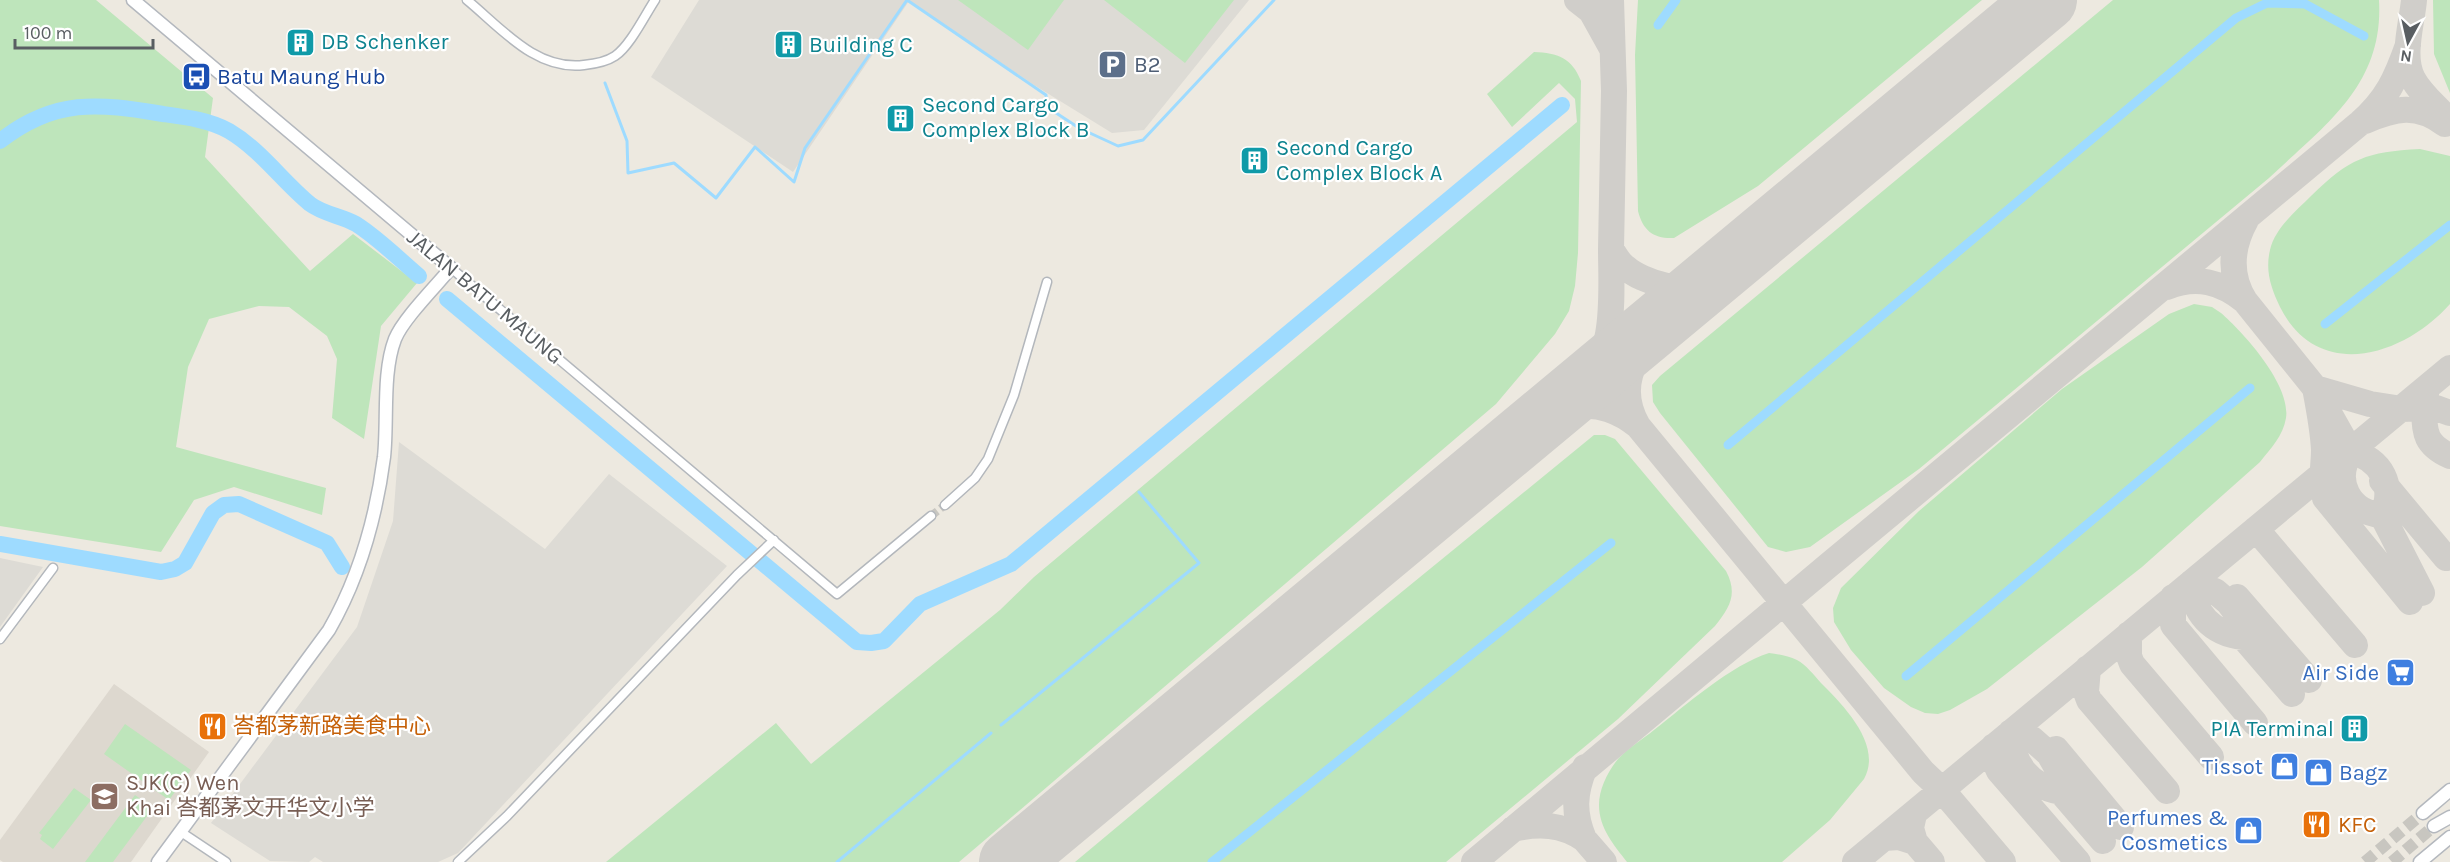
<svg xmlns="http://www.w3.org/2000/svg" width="2450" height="862" viewBox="0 0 2450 862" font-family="Karla,'Noto Sans SC',sans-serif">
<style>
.industrial{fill:#dddbd5}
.education{fill:#ddd8cf}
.green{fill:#bee5bb}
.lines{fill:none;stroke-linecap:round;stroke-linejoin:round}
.stream{stroke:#9edbff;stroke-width:3}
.canal{stroke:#9edbff;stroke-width:9}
.river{stroke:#9edbff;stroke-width:16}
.taxiway{stroke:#d0ceca;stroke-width:26}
.runway{stroke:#d0ceca;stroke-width:62}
.street-tunnel{stroke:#c8c6c0;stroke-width:8;stroke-dasharray:8 4;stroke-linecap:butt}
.secondary-tunnel{stroke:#c8c6c0;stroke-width:12;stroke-dasharray:12 6;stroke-linecap:butt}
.street-casing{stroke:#b3b7bc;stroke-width:11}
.secondary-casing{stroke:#b4b8be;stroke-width:15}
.street{stroke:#fff;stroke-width:8}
.secondary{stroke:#fff;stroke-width:12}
.labels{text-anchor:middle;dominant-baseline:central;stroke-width:4.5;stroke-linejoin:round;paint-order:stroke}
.culture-label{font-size:22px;fill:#0d838f;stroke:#fff;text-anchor:start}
.service-label{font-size:22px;fill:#4e5e75;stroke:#fff;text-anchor:start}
.transit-label{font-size:22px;fill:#164399;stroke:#fff;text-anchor:start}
.street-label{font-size:22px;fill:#595e62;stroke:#fff}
.shop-label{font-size:22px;fill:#366cbe;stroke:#fff;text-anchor:end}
.food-label{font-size:22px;fill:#c56008;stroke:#fff;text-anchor:start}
.education-label{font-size:22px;fill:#785e54;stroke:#fff;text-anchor:start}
</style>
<rect width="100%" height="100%" fill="#ede9e0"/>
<path class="industrial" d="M699 0H1249L1144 130 1112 133 1034 85 909 1 793 172 651 77Z
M399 442 545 549 609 474 727 566 458 853 438 862H323L315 857 309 862 270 861 211 823 357 627 393 521Z
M0 558 43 567 0 627Z"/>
<path class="education" d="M114 684 209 752 131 862H3L0 860V840Z"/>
<path class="green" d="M0 0H96L213 98 205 157 310 271 353 234 417 283 381 326 364 439 332 418 337 359 327 336 289 307 259 306 209 319 188 367 176 447 326 488 322 515 234 487 194 500 161 552 0 526Z
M958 0H1064L1028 50Z
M1104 0H1234L1185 63Z
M1638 0H1982L1758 186 1674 238C1654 239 1643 231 1638 211L1635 55Z
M2113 0H2379C2384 85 2325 125 2269 178L1919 469 1810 547 1786 552 1768 547 1660 413 1653 402 1652 385 1660 376Z
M2433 0H2450V93L2434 54Z
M1534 52C1558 53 1572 58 1581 81L1578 253 1575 286 1569 311 1555 334 1496 404 959 862H606L776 723 811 764 1000 610 1034 577 1577 122 1575 99 1559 83 1512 127 1487 94Z
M2420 149 2450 156V304C2404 356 2318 383 2280 307 2271 288 2265 271 2270 250 2275 228 2296 211 2311 196 2350 158 2366 152 2420 149Z
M2194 304 2212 307 2221 313C2244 333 2291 385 2286 418 2283 436 2271 448 2260 462L2142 567 1987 689 1950 710 1938 714 1925 713 1911 707 1884 688 1851 650 1834 622 1833 608 1841 588 1919 511 2062 389 2169 314Z
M1594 435H1605L1615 439 1726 571C1738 594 1730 607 1715 626L1618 719 1446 862H1075L1251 715Z
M1769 653C1778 654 1788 656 1797 660 1806 665 1814 675 1821 683 1843 705 1883 745 1864 779L1830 820 1782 862H1627C1614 845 1599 828 1599 805 1599 789 1608 771 1618 759 1628 748 1643 739 1654 730 1686 705 1731 665 1769 653Z
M125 724 191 770 169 800 104 754Z
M74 788 91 800 53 849 40 839 42 835 39 833Z
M135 795 153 808 113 862H85Z"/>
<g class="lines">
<path class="stream" d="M907 0 1046 95 1047 107 1079 128 1118 146 1143 140 1274 0
M605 83 627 141 628 173 674 163 716 198 755 147 794 182 805 148 907 0
M1001 725 1199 563 1139 492
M837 862 991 733"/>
<path class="canal" d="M1658 25 1676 0
M2325 324 2450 225
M1728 445 2236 18 2267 3 2305 4 2364 36
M1906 676 2250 388
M1212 862 1611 543"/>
<path class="river" d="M0 141C55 98 98 103 163 114 185 117 210 120 229 131 261 150 282 181 310 204 323 214 342 216 356 224 378 238 399 259 419 276
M447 299 857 642 871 643 884 641 920 604 1011 564 1562 105
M0 544 161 572 175 569 185 563 213 513 224 505 239 504 327 543 342 567"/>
<path class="taxiway" d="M1577 0 1591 11 1611 47
M2414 0C2412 23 2401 57 2413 79 2422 96 2438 107 2450 122
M2365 121C2395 108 2417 103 2445 124
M1611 249 1614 91 1611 0
M2167 287C2197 275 2221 282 2245 301 2228 274 2231 247 2246 220
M2245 301 2315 388 2370 404 2402 409 2424 408C2424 434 2426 445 2450 456
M2315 388C2319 409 2323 429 2324 450 2324 466 2320 482 2325 498L2410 602
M1578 389C1618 359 1611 294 1611 249 1615 255 1619 263 1625 267 1641 282 1690 297 1708 281
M2426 394 2424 408H2436L2450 413
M2324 404 2351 452C2381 458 2396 487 2382 515
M1535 425C1547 420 1562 409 1575 407 1598 402 1621 412 1638 426L1923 772 1942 790 2003 862
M1638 426C1614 385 1637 356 1659 322
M2351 452C2332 480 2349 513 2382 515
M2382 481 2446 558
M2382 515 2422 593
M2256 529 2355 645
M2173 597V625L2255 723
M2237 597 2309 680
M2129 634V656L2132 664 2211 757
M2243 637C2212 634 2193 613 2191 583L2215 591 2228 602 2237 614 2243 637 2292 694
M2088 668 2086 692 2089 700 2167 791
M1994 746 1993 758 1999 771 2078 862
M2056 749 2121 827
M2061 792C2030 787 2011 763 2011 732L2032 739 2049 754 2057 768 2061 792 2103 841
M1513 829C1539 823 1562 824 1584 839 1573 813 1574 793 1585 767
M1884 838 1899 837 1915 842 1911 828 1914 814
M1584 839 1604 862
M1915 842 1932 862
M1474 862C1768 614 2065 370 2360 123 2387 99 2396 79 2408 45
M1855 862 2450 368"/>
<path class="runway" d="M1010 862 2046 0"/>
<path class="street-tunnel" d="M931 516 945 505"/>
<path class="secondary-tunnel" d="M2365 862 2423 813
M2392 862 2434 826"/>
<defs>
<path id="street" d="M467 0C501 28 536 71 584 65 594 64 606 62 615 56 630 46 645 15 655 0
M451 268 837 594 931 516
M945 505 975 478 988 459 1014 395 1047 282
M0 639 53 568
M181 832 226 862
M458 862 507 816 737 575 774 540"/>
<path id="secondary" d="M133 0 451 268C436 286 403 319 395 339 382 373 388 420 384 457 376 518 360 576 329 630L158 862
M2423 813 2450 790
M2434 826 2450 817
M2420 862 2450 837"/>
</defs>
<use href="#street" class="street-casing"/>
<use href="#secondary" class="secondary-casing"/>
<use href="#street" class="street"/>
<use href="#secondary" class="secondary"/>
</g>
<defs>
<symbol id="building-square" viewBox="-11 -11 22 22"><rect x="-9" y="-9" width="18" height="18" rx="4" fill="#0f9aa8" stroke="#fff"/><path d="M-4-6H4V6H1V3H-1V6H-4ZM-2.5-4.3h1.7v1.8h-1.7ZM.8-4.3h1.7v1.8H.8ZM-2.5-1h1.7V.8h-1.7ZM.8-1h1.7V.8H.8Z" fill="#fff"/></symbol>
<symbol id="parking-square" viewBox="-11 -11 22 22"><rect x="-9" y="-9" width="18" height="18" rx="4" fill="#5c6f8a" stroke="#fff"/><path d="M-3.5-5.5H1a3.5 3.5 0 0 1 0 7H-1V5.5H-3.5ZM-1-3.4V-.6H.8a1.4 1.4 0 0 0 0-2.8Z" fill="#fff"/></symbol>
<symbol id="bus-square" viewBox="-11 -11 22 22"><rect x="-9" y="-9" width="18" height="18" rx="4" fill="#1a4fb4" stroke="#fff"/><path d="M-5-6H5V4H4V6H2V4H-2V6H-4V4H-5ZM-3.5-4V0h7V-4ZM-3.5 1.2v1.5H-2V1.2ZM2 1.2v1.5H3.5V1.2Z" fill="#fff"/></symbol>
<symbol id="supermarket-square" viewBox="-11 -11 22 22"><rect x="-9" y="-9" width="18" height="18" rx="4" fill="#3f7fe0" stroke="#fff"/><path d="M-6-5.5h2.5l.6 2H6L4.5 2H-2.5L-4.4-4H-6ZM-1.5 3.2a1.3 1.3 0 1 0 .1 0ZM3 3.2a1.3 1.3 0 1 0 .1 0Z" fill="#fff"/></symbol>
<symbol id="restaurant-square" viewBox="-11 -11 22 22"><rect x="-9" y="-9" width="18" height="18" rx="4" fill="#e8710a" stroke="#fff"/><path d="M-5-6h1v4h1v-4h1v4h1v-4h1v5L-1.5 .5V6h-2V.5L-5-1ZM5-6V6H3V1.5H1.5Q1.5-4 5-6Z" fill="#fff"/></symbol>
<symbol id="shop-square" viewBox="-11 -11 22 22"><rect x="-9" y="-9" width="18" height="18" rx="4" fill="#3f7fe0" stroke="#fff"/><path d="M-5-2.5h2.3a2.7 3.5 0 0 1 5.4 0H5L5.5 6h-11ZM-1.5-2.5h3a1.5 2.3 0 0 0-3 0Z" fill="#fff"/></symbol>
<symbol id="school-square" viewBox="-11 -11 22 22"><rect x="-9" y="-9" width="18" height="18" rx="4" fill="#8d6e63" stroke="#fff"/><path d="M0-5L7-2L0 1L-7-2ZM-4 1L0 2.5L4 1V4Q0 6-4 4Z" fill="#fff"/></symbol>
</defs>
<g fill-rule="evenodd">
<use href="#building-square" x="284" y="26" width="33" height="33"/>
<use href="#building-square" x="772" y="28" width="33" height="33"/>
<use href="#parking-square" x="1096" y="48" width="33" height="33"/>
<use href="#bus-square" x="180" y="60" width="33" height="33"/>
<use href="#building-square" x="884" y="102" width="33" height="33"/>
<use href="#building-square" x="1238" y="144" width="33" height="33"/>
<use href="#supermarket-square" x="2384" y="656" width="33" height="33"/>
<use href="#restaurant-square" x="196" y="710" width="33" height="33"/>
<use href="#building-square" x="2338" y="712" width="33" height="33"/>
<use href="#shop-square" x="2268" y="750" width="33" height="33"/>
<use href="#shop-square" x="2302" y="756" width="33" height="33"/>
<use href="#school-square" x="88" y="780" width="33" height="33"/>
<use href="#restaurant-square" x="2300" y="808" width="33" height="33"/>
<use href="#shop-square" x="2232" y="814" width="33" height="33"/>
</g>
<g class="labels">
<g class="culture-label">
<text x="321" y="42">DB Schenker</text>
<text x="809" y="45">Building C</text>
<text x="922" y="105">Second Cargo<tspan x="922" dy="25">Complex Block B</tspan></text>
<text x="1276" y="148">Second Cargo<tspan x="1276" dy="25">Complex Block A</tspan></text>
<text x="2334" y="729" text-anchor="end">PIA Terminal</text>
</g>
<g class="service-label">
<text x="1134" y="65">B2</text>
</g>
<g class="transit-label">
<text x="217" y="77">Batu Maung Hub</text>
</g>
<g class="street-label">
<text transform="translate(485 297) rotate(40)">JALAN BATU MAUNG</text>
</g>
<g class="shop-label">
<text x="2379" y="673">Air Side</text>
<text x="2263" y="767">Tissot</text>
<text x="2339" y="773" text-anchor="start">Bagz</text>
<text x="2228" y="818">Perfumes &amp;<tspan x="2228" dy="25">Cosmetics</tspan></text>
</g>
<g class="food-label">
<text x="233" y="726">峇都茅新路美食中心</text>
<text x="2338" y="825">KFC</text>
</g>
<g class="education-label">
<text x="126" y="783">SJK(C) Wen<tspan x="126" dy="25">Khai 峇都茅文开华文小学</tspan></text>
</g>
</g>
<g transform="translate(2408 42) rotate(188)" stroke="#ffffff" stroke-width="4.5" paint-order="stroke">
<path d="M0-4.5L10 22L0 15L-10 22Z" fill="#595e62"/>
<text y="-9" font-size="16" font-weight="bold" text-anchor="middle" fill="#595e62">N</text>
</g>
<path d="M15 39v9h138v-9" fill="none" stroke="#595e62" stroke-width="3"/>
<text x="24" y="39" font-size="18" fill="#595e62" stroke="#ffffff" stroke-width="4.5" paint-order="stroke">100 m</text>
</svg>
